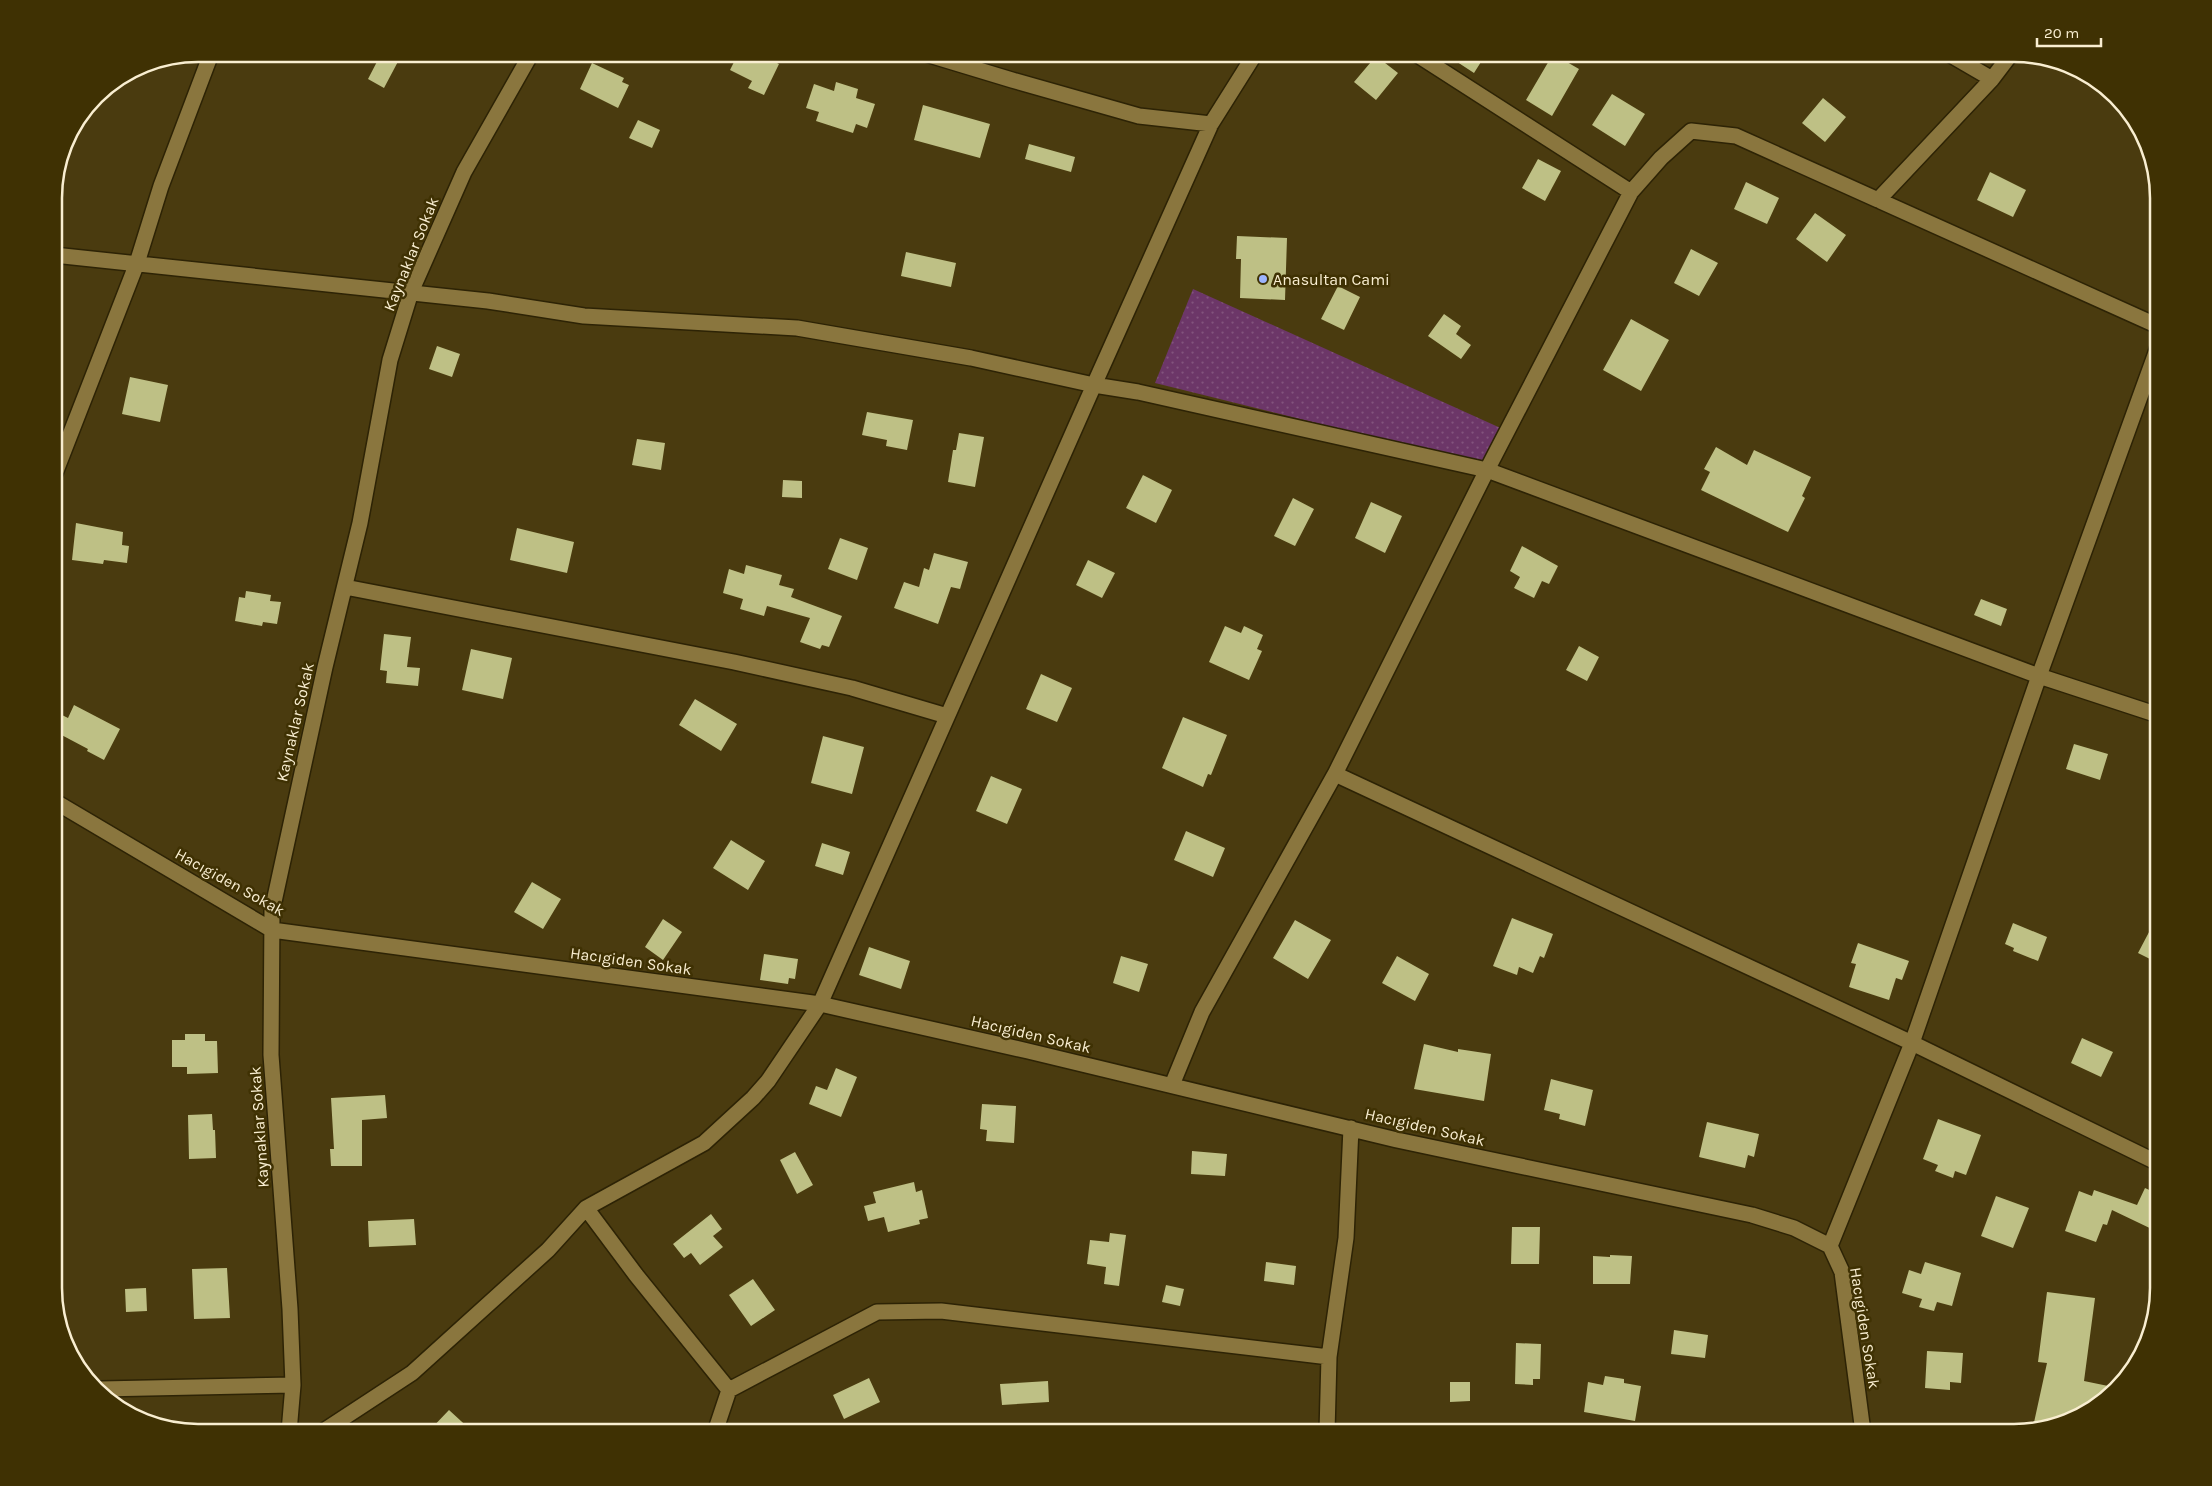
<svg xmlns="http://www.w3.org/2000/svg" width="2212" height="1486" viewBox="0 0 2212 1486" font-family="Karla,sans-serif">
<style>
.park{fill:url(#park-dots)}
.building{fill:#bec085}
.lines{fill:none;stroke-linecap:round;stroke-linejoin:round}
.street-casing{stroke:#2d2305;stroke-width:18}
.street{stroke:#8a763e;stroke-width:15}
.poi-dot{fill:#9cb4fd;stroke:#3f3103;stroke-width:2}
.labels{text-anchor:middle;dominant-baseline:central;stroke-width:5;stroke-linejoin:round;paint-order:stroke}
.street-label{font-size:16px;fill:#f9eed1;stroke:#3f3103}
.poi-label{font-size:16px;fill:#f9eed1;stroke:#3f3103;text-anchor:start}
.rim{fill:none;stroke:#f9eed1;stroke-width:2.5}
</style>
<defs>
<pattern id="park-dots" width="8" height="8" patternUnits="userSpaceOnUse" patternTransform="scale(1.25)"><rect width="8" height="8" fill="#6c3668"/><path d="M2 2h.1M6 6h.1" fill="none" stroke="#82537d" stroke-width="1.8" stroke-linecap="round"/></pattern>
</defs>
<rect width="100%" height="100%" fill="#4a3b0f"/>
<path class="park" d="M1193 289 1505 430 1490 457 1478 463 1155 383Z"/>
<path class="building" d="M381 54H402L384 88 368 79Z
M738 54H759L779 64 764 95 748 88 752 81 730 70Z
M1445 54H1486L1474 73Z
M1553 54 1579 69 1552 116 1526 100Z
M1376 56 1398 73 1376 100 1354 82Z
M592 63 624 78 622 82 629 85 618 108 580 89Z
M836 82 858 89 856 98 875 104 867 128 856 124 853 133 816 121 819 112 806 108 814 84 834 91Z
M1612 94 1645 114 1625 146 1592 125Z
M1823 98 1846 117 1825 142 1802 123Z
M923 105 990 124 980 158 914 140Z
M638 120 660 130 652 148 629 138Z
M1029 144 1075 157 1071 172 1025 159Z
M1538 159 1561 171 1545 201 1522 188Z
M1990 172 2026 190 2013 217 1977 200Z
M1746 182 1779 198 1767 224 1734 209Z
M1815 213 1846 235 1827 262 1796 239Z
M1237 236 1287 238 1285 300 1240 298 1241 259H1236Z
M1691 249 1718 263 1699 296 1674 283Z
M906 252 956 263 951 287 901 276Z
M1338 286 1360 297 1344 330 1321 319Z
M1444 314 1461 326 1456 334 1471 345 1461 359 1428 336Z
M1631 319 1669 340 1641 391 1603 370Z
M437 346 460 354 452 377 429 369Z
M130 377 168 385 160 422 122 414Z
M867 412 913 420 907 450 886 446 887 440 862 435Z
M959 433 984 437 975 487 948 482 953 450H956Z
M637 439 665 443 661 470 632 465Z
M1716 447 1747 465 1754 450 1811 477 1802 496 1805 498 1788 532 1701 490 1710 472 1704 469Z
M1143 475 1172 490 1156 523 1126 508Z
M783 480 802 481V498L782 497Z
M1293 498 1314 509 1295 546 1274 536Z
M1371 502 1402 516 1385 553 1355 538Z
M76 523 123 532 122 545 129 546 127 563 104 560 103 564 72 560Z
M517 528 574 542 567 573 510 560Z
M840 538 868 548 857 580 828 569Z
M1522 546 1558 566 1549 584 1542 581 1534 598 1514 588 1520 577 1510 571Z
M934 553 968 562 960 589 951 587 938 624 894 608 904 582 919 587 924 568 929 570Z
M1088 560 1115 573 1102 598 1076 585Z
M746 565 782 575 779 585 794 589 791 597 842 616 829 647 822 645 820 649 800 642 810 618 767 606 764 616 740 609 743 599 723 593 729 569 744 574Z
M246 591 271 595 270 601 281 602 277 624 263 622 262 626 235 621 239 597 245 598Z
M1981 599 2007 609 2001 626 1974 615Z
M1225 626 1241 633 1244 626 1263 635 1257 649 1262 651 1249 680 1209 662Z
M384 634 411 637 407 667 420 668 418 686 386 683 387 671 380 670Z
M1579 646 1599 657 1587 681 1566 670Z
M471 649 512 658 503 699 462 690Z
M1041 674 1072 688 1057 722 1026 709Z
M695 699 737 724 721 751 679 725Z
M74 705 120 729 104 760 87 751 88 749 54 731V711L68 718Z
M1183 717 1227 735 1211 775 1208 774 1203 787 1162 768Z
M823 736 864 747 852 794 811 783Z
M2074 744 2108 754 2100 780 2066 769Z
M991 776 1022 789 1007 824 976 811Z
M1186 831 1225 848 1213 877 1174 860Z
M731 840 765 861 748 890 713 868Z
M822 843 850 852 843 875 815 866Z
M532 882 561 899 543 929 514 912Z
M2158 915V963L2138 953Z
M1512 918 1553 934 1544 958 1540 956 1533 973 1519 967 1517 975 1493 966Z
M663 919 682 932 663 960 645 947Z
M1295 920 1331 940 1308 979 1273 958Z
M2013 923 2047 937 2038 961 2013 951 2014 948 2005 944Z
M1858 943 1909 961 1902 980 1896 978 1889 1000 1849 987 1856 964 1851 963Z
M869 947 910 961 901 989 859 975Z
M764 954 798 959 795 979 789 978 788 984 760 980Z
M1121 956 1148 964 1139 992 1113 983Z
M1397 956 1429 974 1415 1001 1382 983Z
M185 1034H205V1041H217L218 1073 187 1074V1067H172V1040H185Z
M2082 1038 2113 1052 2101 1077 2071 1063Z
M1424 1044 1458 1052V1049L1491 1054 1484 1101 1414 1089Z
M836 1068 857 1077 841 1117 809 1104 816 1086 827 1090Z
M1551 1079 1593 1090 1585 1126 1559 1119 1560 1114 1544 1110Z
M385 1095 387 1118 362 1120V1166H331L330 1149H334L331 1098Z
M982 1104 1016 1106 1014 1143 986 1141 987 1130 980 1129Z
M212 1114 213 1130H215L216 1158 189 1159 188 1115Z
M1938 1119 1981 1135 1966 1175 1955 1171 1953 1178 1935 1171 1938 1165 1923 1159Z
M1707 1122 1759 1134 1754 1157 1748 1155 1745 1168 1699 1157Z
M1192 1151 1227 1154 1225 1176 1191 1174Z
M795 1152 813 1185 797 1194 780 1160Z
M914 1182 916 1192 922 1190 928 1218 919 1220 920 1224 888 1232 884 1217 868 1221 864 1206 876 1203 873 1192Z
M2145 1188 2158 1194V1232L2112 1210 2107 1225 2103 1224 2096 1242 2065 1231 2079 1191 2092 1196 2094 1190 2137 1205Z
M1996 1196 2029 1208 2013 1248 1981 1236Z
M711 1214 722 1229 713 1236 723 1247 700 1265 691 1253 684 1258 673 1244Z
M414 1219 416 1245 369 1247 368 1221Z
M1512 1227H1540L1539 1264H1511Z
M1110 1233 1126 1235 1119 1286 1104 1284 1106 1267 1087 1264 1090 1240 1109 1242Z
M1610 1255 1632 1256 1630 1284H1593V1256L1610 1257Z
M1266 1262 1296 1266 1294 1285 1264 1281Z
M1925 1262 1961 1273 1952 1306 1937 1302 1934 1311 1919 1307 1922 1299 1902 1293 1909 1270 1921 1274Z
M227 1268 230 1318 194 1319 192 1269Z
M753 1279 775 1310 751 1326 729 1295Z
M1166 1285 1184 1289 1180 1306 1162 1302Z
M146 1288 147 1311 126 1312 125 1289Z
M2047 1292 2095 1298 2084 1381 2113 1387 2086 1413 2033 1427 2047 1363 2038 1362Z
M1674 1330 1708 1335 1705 1358 1671 1354Z
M1516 1343 1541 1344 1540 1379H1533V1385L1515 1384Z
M1927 1351 1963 1353 1961 1383 1950 1382V1390L1925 1388Z
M1605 1376 1624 1379V1383L1641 1386 1635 1421 1584 1412 1588 1382 1603 1385Z
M869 1378 880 1402 844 1419 833 1395Z
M1048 1381 1049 1402 1002 1405 1000 1384Z
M1450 1382H1470V1401L1450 1402Z
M449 1410 473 1432H428Z"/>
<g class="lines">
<defs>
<path id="street" d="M926 54 1012 80 1139 116 1211 124
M1416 54 1631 192 1661 158 1691 131 1736 136 2158 326
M1949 54 1992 79 2011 54
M1631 192 1487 470 1335 774 1912 1043 2158 1163
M1878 200 1992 79
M54 255 488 301 584 316 797 328 971 358 1094 385 1138 392 1487 470 2039 676 2158 715
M54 476 137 263 161 186 211 54
M345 587 734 662 852 688 947 716
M54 801 272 930 820 1004 1028 1051 1397 1140 1752 1215 1794 1228 1830 1246 1842 1272 1863 1432
M1172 1085 1202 1012 1335 774
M586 1208 636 1275 729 1390 877 1312 941 1311 1329 1357
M1830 1246 1912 1043 2039 676 2158 347
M101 1389 293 1385
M289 1432 293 1385 290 1309 271 1055 272 911 325 667 360 523 390 360 411 292 464 172 531 54
M322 1432 412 1373 548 1250 586 1208 704 1143 753 1098 768 1081 820 1004 1094 385 1211 124 1255 54
M715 1432 729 1390
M1327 1432 1329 1357 1346 1238 1351 1128"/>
</defs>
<use href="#street" class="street-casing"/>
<use href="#street" class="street"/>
</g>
<circle class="poi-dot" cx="1263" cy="279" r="5"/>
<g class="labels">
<g class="street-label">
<text transform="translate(411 254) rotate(-68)">Kaynaklar Sokak</text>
<text transform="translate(295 722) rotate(-77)">Kaynaklar Sokak</text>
<text transform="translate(230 882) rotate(29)">Hacıgiden Sokak</text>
<text transform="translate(631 961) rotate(8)">Hacıgiden Sokak</text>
<text transform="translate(1031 1034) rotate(13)">Hacıgiden Sokak</text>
<text transform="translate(259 1127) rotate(-94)">Kaynaklar Sokak</text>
<text transform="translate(1425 1127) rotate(13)">Hacıgiden Sokak</text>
<text transform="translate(1865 1328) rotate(81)">Hacıgiden Sokak</text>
</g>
<g class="poi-label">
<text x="1273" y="279">Anasultan Cami</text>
</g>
</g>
<path d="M0 0H2212V1486H0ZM198 62H2014A136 136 0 0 1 2150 198V1288A136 136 0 0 1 2014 1424H198A136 136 0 0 1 62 1288V198A136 136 0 0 1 198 62Z" fill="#3f3103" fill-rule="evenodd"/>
<path class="rim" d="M198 62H2014A136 136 0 0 1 2150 198V1288A136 136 0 0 1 2014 1424H198A136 136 0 0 1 62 1288V198A136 136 0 0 1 198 62Z"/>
<path d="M2037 38v8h64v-8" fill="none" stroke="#f9eed1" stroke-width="2.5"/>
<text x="2044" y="38" font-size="15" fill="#f9eed1" stroke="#3f3103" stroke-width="4" paint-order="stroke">20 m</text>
</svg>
